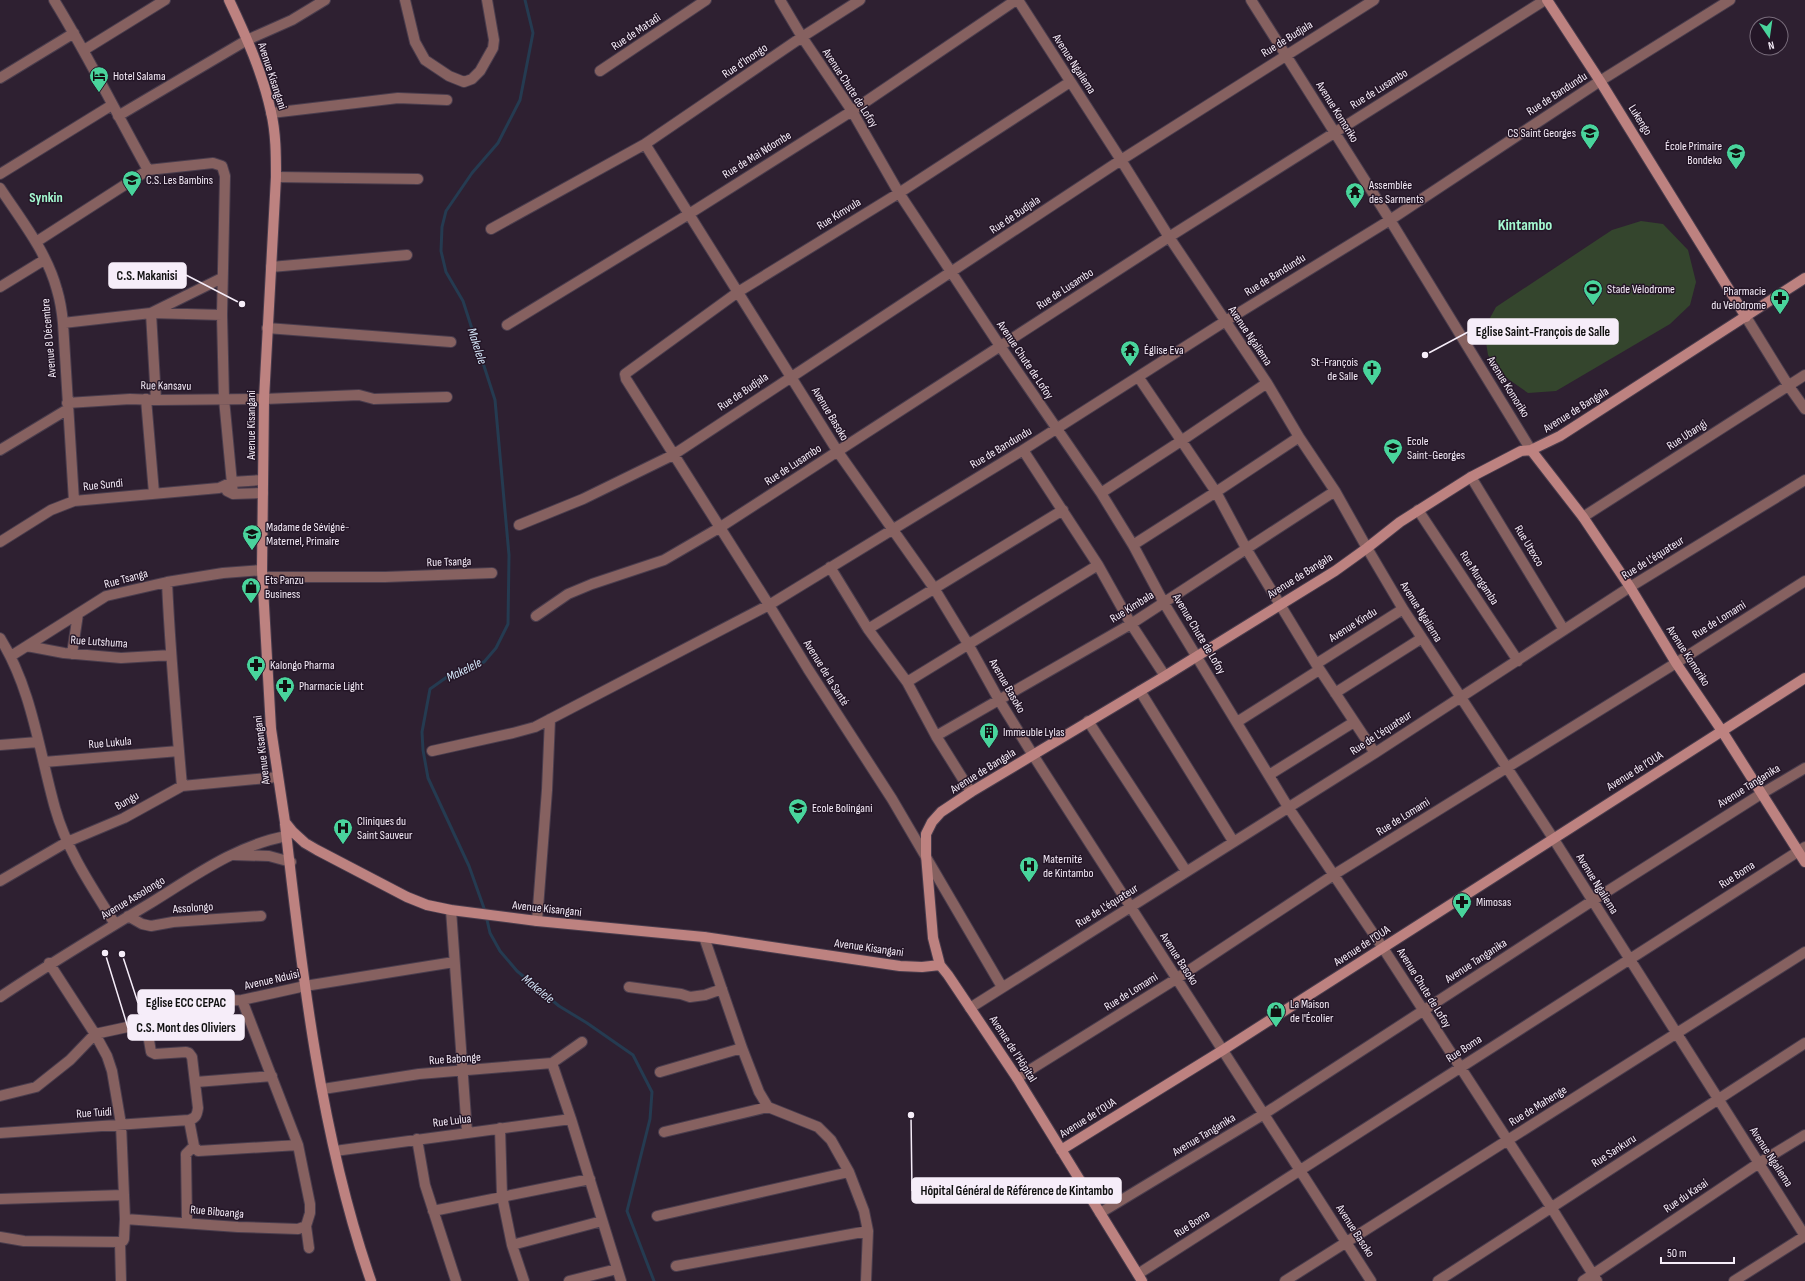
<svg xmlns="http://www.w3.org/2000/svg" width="1805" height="1281" viewBox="0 0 1805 1281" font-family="'Sofia Sans Condensed',sans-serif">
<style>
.green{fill:#34452d}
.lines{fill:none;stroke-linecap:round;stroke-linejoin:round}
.stream{stroke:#253b51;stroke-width:3}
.street-casing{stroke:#4a3d4d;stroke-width:12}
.secondary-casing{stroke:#4a3d4d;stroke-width:12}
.street{stroke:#866160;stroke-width:10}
.secondary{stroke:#bd8280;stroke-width:10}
.labels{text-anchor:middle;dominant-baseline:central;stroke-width:3;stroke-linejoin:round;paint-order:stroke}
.street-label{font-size:12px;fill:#f6edf9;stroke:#241627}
.poi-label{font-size:12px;fill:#f6edf9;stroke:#241627;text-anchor:start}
.water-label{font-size:13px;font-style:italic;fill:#d2e3f6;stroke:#241627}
.quarter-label{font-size:14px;font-weight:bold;fill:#a4f9d0;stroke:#241627}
.district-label{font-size:16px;font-weight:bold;fill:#a4f9d0;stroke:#241627}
.leader{fill:none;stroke:#f6edf9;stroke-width:1.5}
.callout-dot{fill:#f6edf9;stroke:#241627;stroke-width:1.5}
.callout{fill:#f6edf9;stroke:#f6edf9;stroke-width:1.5}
.callout-label{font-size:13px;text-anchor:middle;font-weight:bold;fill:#111}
</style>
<rect width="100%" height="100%" fill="#2e2031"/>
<path class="green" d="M1641 221 1663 224 1688 250 1696 282 1690 305 1670 324 1556 391 1528 393 1501 374 1488 355 1484 329 1496 307 1612 230Z"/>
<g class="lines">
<path class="stream" d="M525 0 533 33 520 100 498 143 472 173 446 211 442 227 441 251 446 272 463 301 495 400 509 555 508 624 496 648 484 662 454 672 430 689 422 732 423 750 428 778 469 866 485 911 490 933 500 951 517 971 559 1006 587 1023 633 1055 652 1092 650 1119 627 1211 654 1281"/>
<defs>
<path id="street" d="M54 0C88 55 116 113 148 170
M405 0 415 42 425 60 449 76 464 82 472 79 480 71 493 48 494 40 487 0
M780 0 802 37 852 111 899 193 1000 346 1101 493 1133 545 1164 603 1288 807 1383 948 1551 1207 1597 1281
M1018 0 1121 160 1169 237 1267 383 1299 437 1335 491 1367 548 1403 609 1553 838 1805 1236 1734 1281
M1251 0 1390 220 1531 450
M84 50 165 0
M600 71 706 0
M0 78 74 33
M271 113 398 98 447 100
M118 116 247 40 292 20 325 0
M645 144 838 452 934 588 968 644 999 700 1033 755 1371 1281
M0 174 112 105
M276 177 418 179
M0 188C21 220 47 252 57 290 60 300 62 312 63 323L74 501
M491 229 645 144 802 37 860 0
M36 242 148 170 213 163 222 166 225 176 222 315 224 399 233 494
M271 267 407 255
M0 287 44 260
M1746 317 1788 385 1805 409
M63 323 151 313 222 315
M507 325 689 214 852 111 1016 0
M267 328 451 342
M1139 378 1216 492 1247 550 1316 664 1375 753
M146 399 154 493
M156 400 151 313 222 278
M67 403 130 399 156 400 264 399 359 395 374 399 447 397
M0 450 68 409
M1023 450 1098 565 1131 624 1165 676
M1471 477 1564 630
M227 491 233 494 263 493
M1101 493 1181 441 1267 383
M1418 510 1518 661
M1583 517 1805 375
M519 525 583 499 673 455 1121 160 1374 0
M0 542 51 510 74 501 219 488 232 482 263 480
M1133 545 1216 492 1299 437
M830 567 868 629 907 682 936 736 971 792
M263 577H385L492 573
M167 582C170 650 176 718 182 786
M536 616 568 594 592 584 664 560 719 528 1169 237 1545 0
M868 629 1063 510
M0 638C32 689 39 751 55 808 67 851 92 887 115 924
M27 646 64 653 121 658 171 655
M72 654 78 614
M11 656 106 596 167 582 223 573 262 570
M1316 664 1403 609
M907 682 1098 565
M1140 691 1233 841
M1335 693 1422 638
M1088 721 1186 871
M1237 722 1319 670
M936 736 1131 624 1335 491
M0 745 38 742
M432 751 513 733 535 727 769 605 1023 450 1224 322 1390 220 1600 81 1730 0
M44 762 179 751
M1269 775 1354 722
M233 855 269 856 291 862
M0 881 67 842 124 818 182 786 278 777
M451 910 467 1132
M128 916 142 924 151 926 173 922 261 916
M537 921 547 790 550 719
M704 937 742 1048 759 1092 768 1107 818 1127 831 1140 849 1172 864 1211 868 1231 866 1281
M629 987 681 994 690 997 705 995 722 989
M1002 987 892 799 808 669 769 605 626 379 625 374 738 292 899 193 1070 82
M0 997C49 964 99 934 149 904 193 877 236 845 287 836
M242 1000 298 1145 310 1204V1213L306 1226 309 1248
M970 1008 1375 753 1630 587 1805 480
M552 1063 571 1119 621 1281
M660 1072 742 1048
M1017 1078 1176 979 1335 874 1676 663 1805 581
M196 1082 272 1076
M323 1089 419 1074 552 1063 582 1042
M0 1096 36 1087 70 1060 95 1034 146 1023 175 1010 206 1001 242 1000 305 986 454 962
M189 1120 194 1146 198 1151 298 1145
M500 1128 502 1196 512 1245 524 1281
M664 1132 768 1107
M0 1133 189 1120C196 1118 197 1115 198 1108L192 1057 189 1053 186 1052 155 1054 151 1052 146 1023
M417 1139 425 1185 456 1281
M335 1151 571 1119
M0 1199 123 1195
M433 1211 590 1179
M1100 1213 1264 1114 1592 901 1761 794 1805 768
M657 1216 849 1172
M125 1219 238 1227 298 1229 306 1226
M187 1222 186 1154 194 1146
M0 1237 24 1241 120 1242 123 1241 124 1239 125 1219 121 1124 112 1071 107 1056 95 1034 49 963
M120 1242 121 1281
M512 1245 602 1221
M676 1266 868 1231
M1138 1274 1805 847
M569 1281 617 1269
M1285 1281 1805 952
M1438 1281 1805 1043
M1583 1281 1759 1163 1805 1135"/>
<path id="secondary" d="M229 0C246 36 263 74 271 112 276 133 276 156 276 177L264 399 262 570 271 729 285 822 293 832 305 843 317 850 407 897 427 905 451 910 537 921 704 937 900 966 922 967 940 965
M1547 0 1600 81 1746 317
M1531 450 1583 517 1630 587 1676 663 1722 731 1805 862
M285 824C302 974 321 1138 371 1281
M1061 1150 1223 1050 1805 678
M1142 1281 1017 1078 948 975 940 965 933 938 926 855V834L932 822 941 812 971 792 1165 676 1335 571 1367 548 1400 522 1471 477 1521 451 1531 450 1560 436 1805 278"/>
</defs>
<use href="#street" class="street-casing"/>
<use href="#secondary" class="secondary-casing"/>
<use href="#street" class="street"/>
<use href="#secondary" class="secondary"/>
</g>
<defs>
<symbol id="hotel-pin" viewBox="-11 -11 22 30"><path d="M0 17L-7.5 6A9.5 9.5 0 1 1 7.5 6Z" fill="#49d49c" stroke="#241627"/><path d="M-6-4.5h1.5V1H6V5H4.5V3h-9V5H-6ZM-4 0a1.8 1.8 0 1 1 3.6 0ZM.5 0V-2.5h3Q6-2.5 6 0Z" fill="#111"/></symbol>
<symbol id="school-pin" viewBox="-11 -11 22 30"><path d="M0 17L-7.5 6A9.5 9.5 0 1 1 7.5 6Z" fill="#49d49c" stroke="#241627"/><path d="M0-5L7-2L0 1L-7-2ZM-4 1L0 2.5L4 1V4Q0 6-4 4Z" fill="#111"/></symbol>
<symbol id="temple-pin" viewBox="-11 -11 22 30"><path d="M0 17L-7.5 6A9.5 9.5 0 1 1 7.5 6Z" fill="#49d49c" stroke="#241627"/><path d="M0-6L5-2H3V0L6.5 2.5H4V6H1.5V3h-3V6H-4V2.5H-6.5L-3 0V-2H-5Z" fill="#111"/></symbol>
<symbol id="stadium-pin" viewBox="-11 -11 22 30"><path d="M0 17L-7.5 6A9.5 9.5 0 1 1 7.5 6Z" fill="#49d49c" stroke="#241627"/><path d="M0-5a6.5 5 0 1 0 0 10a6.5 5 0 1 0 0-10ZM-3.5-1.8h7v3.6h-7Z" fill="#111"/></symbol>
<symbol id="pharmacy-pin" viewBox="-11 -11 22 30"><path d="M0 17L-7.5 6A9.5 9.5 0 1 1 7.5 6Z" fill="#49d49c" stroke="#241627"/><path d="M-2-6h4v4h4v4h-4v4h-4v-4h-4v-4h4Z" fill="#111"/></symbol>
<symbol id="church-pin" viewBox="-11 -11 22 30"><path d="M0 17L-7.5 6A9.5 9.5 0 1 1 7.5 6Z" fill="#49d49c" stroke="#241627"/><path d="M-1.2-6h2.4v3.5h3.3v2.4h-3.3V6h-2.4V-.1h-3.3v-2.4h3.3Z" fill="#111"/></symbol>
<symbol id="shop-pin" viewBox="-11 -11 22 30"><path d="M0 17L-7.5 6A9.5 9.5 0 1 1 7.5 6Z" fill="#49d49c" stroke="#241627"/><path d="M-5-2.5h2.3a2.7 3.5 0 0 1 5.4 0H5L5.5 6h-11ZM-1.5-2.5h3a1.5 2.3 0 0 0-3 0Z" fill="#111"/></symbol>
<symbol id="building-pin" viewBox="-11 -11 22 30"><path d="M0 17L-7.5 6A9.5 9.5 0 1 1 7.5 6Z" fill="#49d49c" stroke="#241627"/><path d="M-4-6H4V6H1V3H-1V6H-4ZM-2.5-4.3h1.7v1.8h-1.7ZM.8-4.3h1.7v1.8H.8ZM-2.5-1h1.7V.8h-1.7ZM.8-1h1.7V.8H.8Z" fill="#111"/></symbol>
<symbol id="hospital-pin" viewBox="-11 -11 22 30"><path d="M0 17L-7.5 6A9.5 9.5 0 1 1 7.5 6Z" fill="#49d49c" stroke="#241627"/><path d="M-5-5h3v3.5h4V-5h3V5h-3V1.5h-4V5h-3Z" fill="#111"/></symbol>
</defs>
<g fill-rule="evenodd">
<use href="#hotel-pin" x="88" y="65" width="22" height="30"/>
<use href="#school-pin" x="1579" y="122" width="22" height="30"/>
<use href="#school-pin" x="1725" y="142" width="22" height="30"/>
<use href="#school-pin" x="121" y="169" width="22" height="30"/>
<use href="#temple-pin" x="1344" y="181" width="22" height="30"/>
<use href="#stadium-pin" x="1582" y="278" width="22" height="30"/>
<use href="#pharmacy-pin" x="1769" y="287" width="22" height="30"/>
<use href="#temple-pin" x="1119" y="339" width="22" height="30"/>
<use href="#church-pin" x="1361" y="358" width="22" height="30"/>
<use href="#school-pin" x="1382" y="437" width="22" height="30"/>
<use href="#school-pin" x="241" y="523" width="22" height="30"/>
<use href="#shop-pin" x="240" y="576" width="22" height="30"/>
<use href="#pharmacy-pin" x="245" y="654" width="22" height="30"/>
<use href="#pharmacy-pin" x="274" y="675" width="22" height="30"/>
<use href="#building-pin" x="978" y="721" width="22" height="30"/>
<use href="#school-pin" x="787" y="797" width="22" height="30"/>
<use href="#hospital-pin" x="332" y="817" width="22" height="30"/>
<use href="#hospital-pin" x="1018" y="855" width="22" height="30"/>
<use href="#pharmacy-pin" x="1451" y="891" width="22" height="30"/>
<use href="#shop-pin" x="1265" y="1000" width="22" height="30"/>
</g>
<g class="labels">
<g class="street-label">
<text transform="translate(636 32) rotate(-34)">Rue de Matadi</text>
<text transform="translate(1287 39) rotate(-32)">Rue de Budjala</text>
<text transform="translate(745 61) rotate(-34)">Rue d'Inongo</text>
<text transform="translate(1074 64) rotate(57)">Avenue Ngaliema</text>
<text transform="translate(272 76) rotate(72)">Avenue Kisangani</text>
<text transform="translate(850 88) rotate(57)">Avenue Chute de Lofoy</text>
<text transform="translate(1379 89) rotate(-32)">Rue de Lusambo</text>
<text transform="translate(1557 94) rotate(-33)">Rue de Bandundu</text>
<text transform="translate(1337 112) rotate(58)">Avenue Komoriko</text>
<text transform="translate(1640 120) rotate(58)">Lukengo</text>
<text transform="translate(757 155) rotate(-32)">Rue de Mai Ndombe</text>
<text transform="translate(839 214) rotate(-32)">Rue Kimvula</text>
<text transform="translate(1015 215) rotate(-34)">Rue de Budjala</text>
<text transform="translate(1275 275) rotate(-32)">Rue de Bandundu</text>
<text transform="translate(1065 289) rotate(-33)">Rue de Lusambo</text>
<text transform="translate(1250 336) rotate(56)">Avenue Ngaliema</text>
<text transform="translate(49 338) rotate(-95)">Avenue 8 Décembre</text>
<text transform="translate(1025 360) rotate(56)">Avenue Chute de Lofoy</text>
<text transform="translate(166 386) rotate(1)">Rue Kansavu</text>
<text transform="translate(1508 387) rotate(58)">Avenue Komoriko</text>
<text transform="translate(743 392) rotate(-34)">Rue de Budjala</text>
<text transform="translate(1576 410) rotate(-32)">Avenue de Bangala</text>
<text transform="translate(830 414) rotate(59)">Avenue Basoko</text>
<text transform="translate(251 425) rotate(-90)">Avenue Kisangani</text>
<text transform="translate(1687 435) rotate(-33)">Rue Ubangi</text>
<text transform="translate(1001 448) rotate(-31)">Rue de Bandundu</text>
<text transform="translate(793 465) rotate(-33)">Rue de Lusambo</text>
<text transform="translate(103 485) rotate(-6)">Rue Sundi</text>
<text transform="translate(1529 546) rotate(59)">Rue Utexco</text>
<text transform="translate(1653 558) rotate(-32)">Rue de L'équateur</text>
<text transform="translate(449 562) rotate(-2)">Rue Tsanga</text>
<text transform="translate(1300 576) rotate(-32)">Avenue de Bangala</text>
<text transform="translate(1479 578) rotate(57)">Rue Mungamba</text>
<text transform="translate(126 579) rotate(-15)">Rue Tsanga</text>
<text transform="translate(1132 607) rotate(-32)">Rue Kimbala</text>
<text transform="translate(1421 612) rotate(58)">Avenue Ngaliema</text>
<text transform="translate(1719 620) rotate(-32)">Rue de Lomami</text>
<text transform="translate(1353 625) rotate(-32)">Avenue Kindu</text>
<text transform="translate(1199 634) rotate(59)">Avenue Chute de Lofoy</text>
<text transform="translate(99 642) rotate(4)">Rue Lutshuma</text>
<text transform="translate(1688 656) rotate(57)">Avenue Komoriko</text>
<text transform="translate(826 673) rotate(58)">Avenue de la Santé</text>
<text transform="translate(1007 686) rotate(60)">Avenue Basoko</text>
<text transform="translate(1381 733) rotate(-33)">Rue de L'équateur</text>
<text transform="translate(110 743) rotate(-5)">Rue Lukula</text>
<text transform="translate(262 750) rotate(-97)">Avenue Kisangani</text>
<text transform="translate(983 771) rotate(-32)">Avenue de Bangala</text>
<text transform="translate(1635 771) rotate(-32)">Avenue de l’OUA</text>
<text transform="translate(1749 786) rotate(-32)">Avenue Tanganika</text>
<text transform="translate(127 801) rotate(-30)">Bungu</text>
<text transform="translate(1403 817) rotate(-32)">Rue de Lomami</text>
<text transform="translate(1737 875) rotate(-33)">Rue Boma</text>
<text transform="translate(1597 884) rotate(58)">Avenue Ngaliema</text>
<text transform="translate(133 898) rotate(-31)">Avenue Assolongo</text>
<text transform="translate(1107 906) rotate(-32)">Rue de L'équateur</text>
<text transform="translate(193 908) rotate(-4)">Assolongo</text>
<text transform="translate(547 909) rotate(6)">Avenue Kisangani</text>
<text transform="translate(1362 946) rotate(-33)">Avenue de l’OUA</text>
<text transform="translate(869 948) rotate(8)">Avenue Kisangani</text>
<text transform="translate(1179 959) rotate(57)">Avenue Basoko</text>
<text transform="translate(1476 961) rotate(-33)">Avenue Tanganika</text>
<text transform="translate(272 980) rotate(-13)">Avenue Nduisi</text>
<text transform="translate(1424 988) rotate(58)">Avenue Chute de Lofoy</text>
<text transform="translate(1131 992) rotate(-32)">Rue de Lomami</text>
<text transform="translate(1013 1049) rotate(57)">Avenue de l’Hôpital</text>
<text transform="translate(1464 1049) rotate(-33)">Rue Boma</text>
<text transform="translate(455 1059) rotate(-4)">Rue Babonge</text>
<text transform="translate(1538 1106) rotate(-32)">Rue de Mahenge</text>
<text transform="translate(94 1113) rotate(-4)">Rue Tuidi</text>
<text transform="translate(1088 1118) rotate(-32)">Avenue de l’OUA</text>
<text transform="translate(452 1121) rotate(-7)">Rue Lulua</text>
<text transform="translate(1204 1135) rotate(-31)">Avenue Tanganika</text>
<text transform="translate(1614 1151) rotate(-33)">Rue Sankuru</text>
<text transform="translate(1771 1157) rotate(57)">Avenue Ngaliema</text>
<text transform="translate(1686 1196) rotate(-34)">Rue du Kasai</text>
<text transform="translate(217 1212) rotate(5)">Rue Biboanga</text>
<text transform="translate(1192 1224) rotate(-33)">Rue Boma</text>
<text transform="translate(1355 1231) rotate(57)">Avenue Basoko</text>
</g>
<g class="poi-label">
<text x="113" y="76">Hotel Salama</text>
<text x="1576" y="133" text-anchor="end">CS Saint Georges</text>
<text x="1722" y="146" text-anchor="end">École Primaire<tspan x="1722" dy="14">Bondeko</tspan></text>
<text x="146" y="180">C.S. Les Bambins</text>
<text x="1369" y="185">Assemblée<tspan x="1369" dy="14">des Sarments</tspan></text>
<text x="1607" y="289">Stade Vélodrome</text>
<text x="1766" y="291" text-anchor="end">Pharmacie<tspan x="1766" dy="14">du Velodrome</tspan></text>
<text x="1144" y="350">Église Eva</text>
<text x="1358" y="362" text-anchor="end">St-François<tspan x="1358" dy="14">de Salle</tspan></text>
<text x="1407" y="441">Ecole<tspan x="1407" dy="14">Saint-Georges</tspan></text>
<text x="266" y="527">Madame de Sévigné-<tspan x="266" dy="14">Maternel, Primaire</tspan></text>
<text x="265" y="580">Ets Panzu<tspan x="265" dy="14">Business</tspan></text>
<text x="270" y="665">Kalongo Pharma</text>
<text x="299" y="686">Pharmacie Light</text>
<text x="1003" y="732">Immeuble Lylas</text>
<text x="812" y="808">Ecole Bolingani</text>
<text x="357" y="821">Cliniques du<tspan x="357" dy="14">Saint Sauveur</tspan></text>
<text x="1043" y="859">Maternité<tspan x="1043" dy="14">de Kintambo</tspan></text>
<text x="1476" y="902">Mimosas</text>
<text x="1290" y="1004">La Maison<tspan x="1290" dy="14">de l'Écolier</tspan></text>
</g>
<g class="water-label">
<text transform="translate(477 346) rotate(72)">Makelele</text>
<text transform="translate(464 670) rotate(-26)">Makelele</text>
<text transform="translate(538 989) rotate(40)">Makelele</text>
</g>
<g class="quarter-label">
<text x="46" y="197">Synkin</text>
</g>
<g class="district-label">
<text x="1525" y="225">Kintambo</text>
</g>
</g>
<path class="leader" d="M242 304L186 275M1425 355L1468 332M122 954L138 1003M105 953L128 1028M911 1115L912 1191"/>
<g class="callout-dot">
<circle cx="242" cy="304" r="4"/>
<circle cx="1425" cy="355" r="4"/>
<circle cx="122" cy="954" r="4"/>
<circle cx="105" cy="953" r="4"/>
<circle cx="911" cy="1115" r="4"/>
</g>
<g class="callout">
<rect x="109" y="263" width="77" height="25" rx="4"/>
<rect x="1468" y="319" width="150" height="25" rx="4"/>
<rect x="138" y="990" width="96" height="25" rx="4"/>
<rect x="128" y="1015" width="116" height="25" rx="4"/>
<rect x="912" y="1178" width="209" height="25" rx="4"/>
</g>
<g class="callout-label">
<text x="147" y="280">C.S. Makanisi</text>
<text x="1543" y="336">Eglise Saint-François de Salle</text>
<text x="186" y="1007">Eglise ECC CEPAC</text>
<text x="186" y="1032">C.S. Mont des Oliviers</text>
<text x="1017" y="1195">Hôpital Général de Référence de Kintambo</text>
</g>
<g transform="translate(1769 36) rotate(167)"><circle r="19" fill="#241627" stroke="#786c7b"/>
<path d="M0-3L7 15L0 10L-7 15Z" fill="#49d49c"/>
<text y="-6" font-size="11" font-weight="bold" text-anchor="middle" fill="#f6edf9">N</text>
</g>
<path d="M1661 1257v6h73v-6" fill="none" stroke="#f6edf9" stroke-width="2"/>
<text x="1667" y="1257" font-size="12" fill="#f6edf9" stroke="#241627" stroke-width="3" paint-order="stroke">50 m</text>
</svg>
